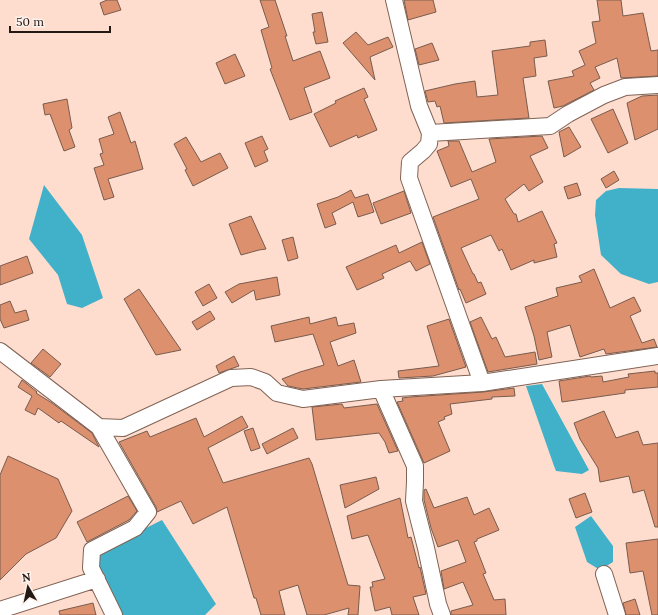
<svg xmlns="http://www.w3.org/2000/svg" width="658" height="615" viewBox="0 0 658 615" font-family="Lora,serif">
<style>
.water{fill:#41b1c9}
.building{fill:#dc906d;stroke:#785c4f}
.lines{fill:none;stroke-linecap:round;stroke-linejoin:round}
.minor-casing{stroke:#806355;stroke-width:18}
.minor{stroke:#fff;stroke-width:16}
</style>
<rect width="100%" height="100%" fill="#ffddce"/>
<path class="water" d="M44 185 82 235 103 298 82 308 67 304 58 275 29 239Z
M619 188 658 189V282L649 284 621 274 601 255 595 215 596 200 606 191Z
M542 384 589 470 582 474 556 471 554 466 526 386Z
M591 516 613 546V562L600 570 587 562 575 527Z
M162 520 216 604 205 615H120L94 561 108 547Z"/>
<path class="building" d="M107 0H117L121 10 104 15 100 3Z
M260 0H275L287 36H285L293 61 320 51 330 78 304 88 312 112 290 120 270 69 272 68 261 30 269 27Z
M404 0H433L436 12 408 20Z
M597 0H621L623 16 643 13 651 51 658 50V76L621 78 617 58 595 67 600 78 590 83 594 90 563 106 554 108 548 81 574 76 572 71 585 65 579 51 596 43 592 22 600 21Z
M322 12 328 42 316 44 313 32H315L312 14Z
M356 32 368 45 388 37 393 47 370 57 375 80 343 43Z
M545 40 547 56 534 58 536 76 523 78 529 118 444 123 440 106 437 107 435 101 428 102 425 91 455 84 475 81 477 97 498 95 492 51 530 46V42Z
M432 43 439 60 419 65 415 49Z
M235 54 245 76 225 84 216 63Z
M364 88 368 97 364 99 377 130 358 138 357 135 330 147 314 114 336 103 335 101Z
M658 95V129L635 140 627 103 642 96Z
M67 99 72 128 69 130 75 147 64 151 50 114 45 115 43 104Z
M613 109 628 143 608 153 591 119Z
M120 112 131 143 135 141 143 169 108 179 114 197 104 200 94 168 104 165 100 154 103 153 99 139 114 134 108 117Z
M569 127 581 147 564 157 559 132Z
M262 136 268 149 264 151 268 161 255 167 245 143Z
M542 136 548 148 530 156 543 182 529 191 524 184 505 199 514 214H516L518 222 542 211 557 243 554 244 557 257 534 263V260L511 270 502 249 499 251 491 235 461 248 473 274H474L478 283 481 282 486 294 466 303 460 289 459 290 433 217 479 199 471 179 451 187 437 151 449 146 448 141H459L472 172 496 162 489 139Z
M186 137 201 162 220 153 228 168 193 186 185 170 187 169 174 144Z
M614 171 619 180 606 188 601 179Z
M577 183 581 195 568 199 564 187Z
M351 190 355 198 368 194 374 212 358 217 353 202 332 213 336 224 325 228 317 204 338 197Z
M404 191 411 213 381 224 373 203Z
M251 216 266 249 259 250 241 255 229 224Z
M293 237 298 258 288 261 282 240Z
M422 242 430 264 416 271 410 261 382 274 384 278 357 290 346 267 396 245 399 253Z
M27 256 33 273 0 285V266Z
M594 269 610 308 634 297 641 311 630 316 642 343 654 339 657 347 606 354 604 349 580 357 570 325 547 332 552 357 539 360 534 336 525 307 558 296 556 288 582 282 579 276Z
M277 277 280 295 256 300 254 290 232 303 225 292 239 284Z
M209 284 217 298 203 306 195 292Z
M139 289 181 350 156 355 124 299Z
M10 301 15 313 26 310 29 320 4 328 0 319V305Z
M210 311 215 319 197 330 192 322Z
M309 317 310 324 336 317 338 326 354 323 356 333 330 342 338 366 354 360 361 382 303 389 288 386 282 379 300 372 324 365 313 334 275 342 271 326Z
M481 317 492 339 496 337 505 357 535 352 537 364 488 372 470 322Z
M449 319 466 367 433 376 399 378 398 371 439 366 427 326Z
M43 349 61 364 50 377 31 363Z
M234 356 239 366 219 373 216 366Z
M655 371V373H658V387L625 390V393L562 402 559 381 590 376 591 377 602 376 603 382 629 377 628 374Z
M22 380 37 392 36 393 52 403 92 433 99 447 61 421 59 423 38 408 35 415 25 410 32 396 18 387Z
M514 388 515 396 492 397V399L450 404 452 414 444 417 445 419 438 422 450 451 424 463 397 402 403 401 402 398 410 397 483 392Z
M342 404 344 408 377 404 398 451 389 453 385 442 379 433 316 440 312 407Z
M604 411 616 438 638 431 643 445 658 443V527H655L644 490 633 493 629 476 600 482 598 468 580 439 574 423Z
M242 416 248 427 208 448 223 483 309 458 312 464 348 585 360 586 358 615H348L349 608 324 615H307L298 585 279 591 285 615H261L256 598H254L227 507 193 524 181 501 157 512 156 507 119 442 147 431 150 437 196 418 204 437Z
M253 428 260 448 251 451 244 431Z
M293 428 298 438 267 454 262 444Z
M8 456 58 479 72 511 56 538 26 554 0 580V475Z
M376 477 379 489 345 508 340 485Z
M426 489 434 508 467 497 474 515 489 508 499 530 477 539V541L474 542 486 573 483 574 494 600 505 599 506 615H451V611L473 605 463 582 444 589 441 571 466 562 458 540 438 547 431 528 424 500V490Z
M585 493 592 512 576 518 569 499Z
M128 496 137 511 129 520 87 542 77 522Z
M400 498 408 538 411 537 419 568 420 567 426 594 413 597 419 615H392L390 607 375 611 370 587H373L372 582 385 579 368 535 352 539 347 516Z
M658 539V615H652L643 571 630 573 626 543Z
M635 599 640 615H626L623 603Z
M93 603 96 615H60L59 611Z"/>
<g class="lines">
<defs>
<path id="minor" d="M394 0 419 106 430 133 429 144 423 151 410 162 409 178 482 383
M430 133 550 126 568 114 604 95 625 87 658 85
M0 351 99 427 123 428 231 378 251 377 265 382 277 393 303 399 381 389 482 383 658 356
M381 389 415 466V482L414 501 426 548 438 604 442 615
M99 427 148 512 135 528 92 550 91 568 114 615
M604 574 617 615
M0 610 97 579"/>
</defs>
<use href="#minor" class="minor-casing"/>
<use href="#minor" class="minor"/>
</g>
<g transform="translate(28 587) rotate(351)" stroke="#fdefe9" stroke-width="3" paint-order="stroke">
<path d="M0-3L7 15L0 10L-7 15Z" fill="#231812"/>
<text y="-6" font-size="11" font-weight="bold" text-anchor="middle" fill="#231812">N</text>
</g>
<path d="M10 26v6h100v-6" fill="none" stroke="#231812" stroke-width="2"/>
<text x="16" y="26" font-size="12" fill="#231812" stroke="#fdefe9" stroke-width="3" paint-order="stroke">50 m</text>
</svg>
